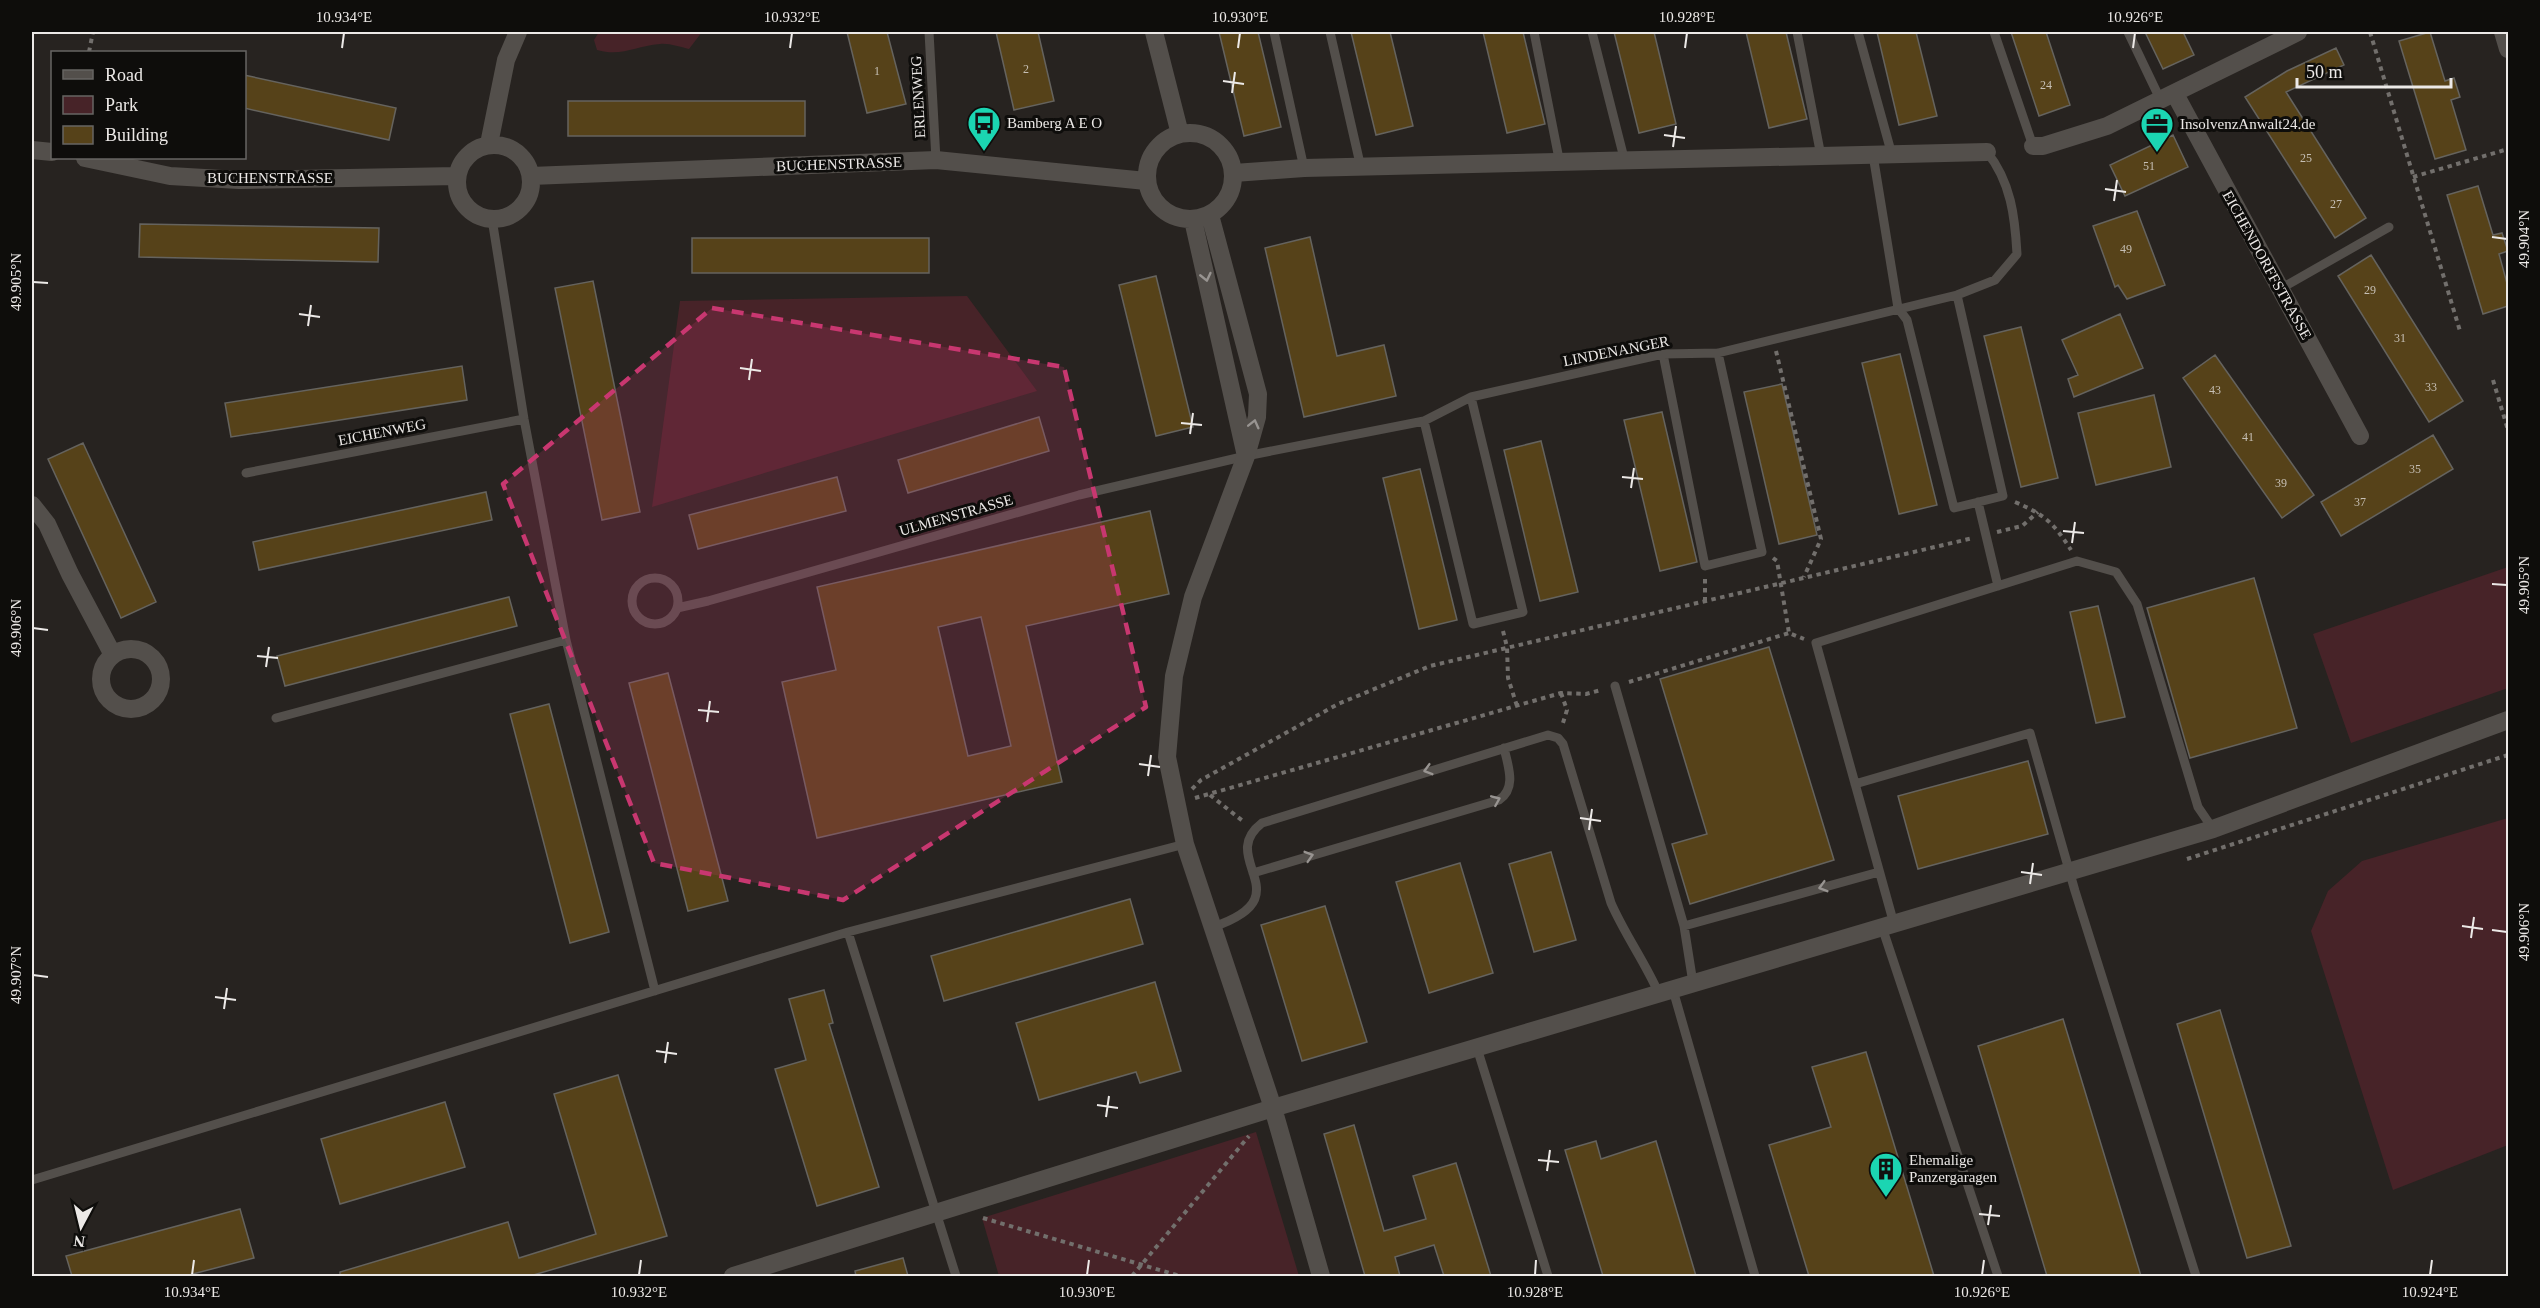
<svg xmlns="http://www.w3.org/2000/svg" width="2540" height="1308" viewBox="0 0 2540 1308" font-family="'Times New Roman',serif">
<style>
.green{fill:#472328}
.building{fill:#564219;stroke:#65635e;stroke-width:1.5;fill-rule:evenodd}
.lines{fill:none;stroke-linecap:round;stroke-linejoin:round}
.path{stroke:#726f6c;stroke-width:4;stroke-dasharray:4.5 4.5;stroke-linecap:butt}
.lane{stroke:#534f4b;stroke-width:9}
.street{stroke:#534f4b;stroke-width:18}
.oneway{stroke:#989491}
.marked{fill:#c83770;fill-opacity:0.2;stroke:#c83770;stroke-width:4.5;stroke-dasharray:12 8;stroke-linejoin:round}
.ticks{fill:none;stroke:#ece9e7;stroke-width:2}
.labels{text-anchor:middle;dominant-baseline:central;stroke-width:6;stroke-linejoin:round;paint-order:stroke}
.number-label{font-size:12px;fill:#c6bfb4}
.street-label{font-size:15px;fill:#ece9e7;stroke:#0e0d0b}
.poi-label{font-size:15px;fill:#ece9e7;stroke:#0e0d0b;text-anchor:start}
.neatline{fill:none;stroke:#ece9e7;stroke-width:2}
.ticks-label{font-size:15px;text-anchor:middle;fill:#ece9e7}
</style>
<rect width="100%" height="100%" fill="#272320"/>
<path class="green" d="M599 32H702L689 49C680 47 669 43 660 44 635 46 622 57 597 50L594 40Z
M967 296 1037 391 652 507 680 301Z
M2508 567V688L2351 743 2313 634Z
M2508 818V1145L2393 1190 2311 931 2328 891 2362 861Z
M1256 1132 1299 1276H999L982 1218Z"/>
<path class="building" d="M847 32H887L906 104 867 113Z
M996 32H1038L1054 101 1014 110Z
M1219 32H1258L1281 127 1244 136Z
M1351 32H1390L1413 126 1376 135Z
M1483 32H1523L1545 124 1507 133Z
M1614 32H1654L1676 124 1639 133Z
M1746 32H1786L1807 119 1769 128Z
M1877 32H1916L1937 116 1899 125Z
M2011 32H2046L2070 105 2039 116Z
M2145 32H2183L2194 55 2163 69Z
M2430 32 2445 81 2454 78 2460 97 2451 100 2466 150 2435 159 2399 41Z
M2336 48 2344 65 2286 92 2366 218 2335 238 2245 97 2287 71Z
M244 75 396 108 389 140 244 108Z
M568 101H805V136H568Z
M2173 135 2188 167 2125 196 2110 165Z
M2478 186 2493 235 2502 233 2508 251 2499 254 2508 287V306L2483 314 2447 195Z
M2137 211 2165 285 2127 299 2118 285 2115 287 2093 226Z
M140 224 379 228 378 262 139 257Z
M1310 237 1337 356 1384 345 1396 396 1304 417 1265 248Z
M692 238H929V273H692Z
M2371 255 2463 401 2429 422 2338 276Z
M1156 276 1193 427 1156 436 1119 285Z
M593 281 640 512 602 520 555 288Z
M2120 314 2143 368 2074 397 2068 379 2078 375 2062 340Z
M2021 327 2058 478 2021 487 1984 336Z
M1900 354 1937 505 1899 514 1862 363Z
M2215 355 2314 495 2282 518 2183 378Z
M462 366 467 400 231 437 225 403Z
M1782 384 1817 535 1779 544 1744 392Z
M2154 395 2171 467 2096 485 2078 413Z
M1662 412 1697 562 1660 571 1624 420Z
M1039 417 1049 451 908 493 898 460Z
M2433 435 2453 469 2341 536 2321 502Z
M1541 441 1578 592 1540 601 1504 450Z
M83 443 156 602 121 618 48 459Z
M1420 469 1457 620 1419 629 1383 478Z
M837 477 846 511 698 549 689 515Z
M486 492 492 520 259 570 253 542Z
M1150 511 1169 594 1026 626 1062 782 817 838 782 682 836 670 817 587ZM981 617 1011 746 968 756 938 627Z
M2254 578 2297 728 2190 758 2147 608Z
M509 597 517 626 285 686 277 656Z
M2098 606 2125 717 2096 723 2070 612Z
M1769 647 1834 860 1690 904 1672 844 1707 834 1660 679Z
M668 673 728 901 688 911 629 683Z
M549 704 609 932 570 943 510 714Z
M2028 761 2048 834 1918 869 1898 796Z
M1551 852 1576 940 1534 952 1509 864Z
M1460 863 1493 973 1429 993 1396 882Z
M1130 899 1143 944 944 1001 931 956Z
M1325 906 1367 1042 1302 1061 1261 925Z
M1155 982 1181 1071 1140 1083 1136 1072 1039 1100 1016 1023Z
M824 990 833 1023 829 1024 879 1187 817 1206 775 1069 806 1060 789 999Z
M2220 1010 2291 1246 2247 1258 2177 1024Z
M2063 1019 2141 1276H2047L1978 1046Z
M1866 1052 1934 1276H1809L1769 1145 1831 1127 1812 1067Z
M618 1075 667 1236 530 1276H340V1272L508 1222 519 1258 596 1234 554 1094Z
M445 1102 465 1167 340 1204 321 1139Z
M1354 1125 1384 1231 1426 1219 1413 1176 1456 1163 1491 1276H1444L1434 1245 1395 1257 1400 1276H1365L1324 1134Z
M1596 1141 1601 1159 1656 1141 1696 1276H1603L1565 1150Z
M240 1209 254 1258 185 1276H72L66 1256Z
M903 1258 908 1276H856L855 1271Z"/>
<g class="lines">
<path class="path" d="M2370 32 2460 331
M89 52 93 32
M2413 177 2508 149
M1776 351 1821 539 1804 577
M2493 380 2508 430
M2015 502C2045 515 2053 522 2071 550
M1997 532 2022 526 2038 512
M1773 558 1777 561 1789 633 1804 639
M1705 579V601
M1503 631 1507 647 1508 678 1517 706
M1629 682 1789 633
M1561 693 1567 710 1562 726
M1192 789 1201 780 1338 704 1430 666 1973 538
M1210 795 1244 822
M1195 798 1561 693 1586 694 1601 690
M2187 859 2508 755
M983 1218 1180 1276
M1132 1276 1249 1136"/>
<path class="lane" d="M929 32 936 160
M1274 32 1304 168
M1330 32 1361 168
M1534 32 1560 164
M1592 32 1625 162
M1797 32 1821 156
M1858 32 1892 155
M1994 32 2033 146
M2128 32 2161 101
M1873 155 1898 308 1907 320 1954 508 2003 496 1957 295
M492 219 524 419 566 640 655 991
M2280 289 2389 227
M1663 354 1705 566 1762 552 1718 353
M1424 421 1473 624 1523 612 1471 397
M246 473 524 419
M1978 502 1998 586
M632 601a23 23 0 1 1 46 0a23 23 0 1 1-46 0Z
M677 608 708 601 1079 495 1246 456 1424 421 1471 397 1663 354 1718 353 1957 295 1995 280 2017 254C2015 217 2011 182 1987 152
M1615 686 1684 926 1693 983
M276 718 566 640
M1855 784 2030 733 2075 891 2196 1276
M1253 873 1499 800C1517 788 1508 766 1504 748
M1894 924 1816 643 2077 561 2116 572 2137 604 2198 807 2213 829
M1684 926 1879 872
M1213 927C1305 896 1215 859 1262 823L1548 735 1558 738 1563 744 1611 903C1625 935 1645 962 1659 994
M1882 927 1998 1276
M848 932 956 1276
M1673 990 1755 1276
M1477 1048 1548 1276
M32 1180 848 932 1185 844"/>
<path class="street" d="M1154 32 1180 134
M2503 32 2508 49
M2175 94 2360 436
M1147 176a43 43 0 1 1 86 0a43 43 0 1 1-86 0Z
M489 144 506 60 518 32
M457 182a37 37 0 1 1 74 0a37 37 0 1 1-74 0Z
M2033 146H2043L2107 126 2298 32
M32 150 52 152
M85 158 170 176 239 180 457 176
M1234 173 1304 168 1987 152
M531 176 936 160 1146 181
M1193 220 1246 456 1257 417 1258 394 1210 215
M1246 456 1193 597 1174 676 1167 757 1185 844 1273 1108 1321 1276
M32 505 47 524 70 574 113 655
M101 679a30 30 0 1 1 60 0a30 30 0 1 1-60 0Z
M733 1276 1273 1108 2213 829 2508 720"/>
</g>
<defs><path id="oneway-chevron" d="M-2-3.5L2.5 0L-2 3.5" fill="none" stroke-width="1.6" stroke-linecap="round" stroke-linejoin="round" transform="scale(1.5)"/></defs>
<g class="oneway">
<use href="#oneway-chevron" transform="translate(1206 277) rotate(77)"/>
<use href="#oneway-chevron" transform="translate(1254 424) rotate(-76)"/>
<use href="#oneway-chevron" transform="translate(1428 770) rotate(164)"/>
<use href="#oneway-chevron" transform="translate(1496 800) rotate(-23)"/>
<use href="#oneway-chevron" transform="translate(1309 856) rotate(-17)"/>
<use href="#oneway-chevron" transform="translate(1823 887) rotate(164)"/>
</g>
<path class="marked" d="M712 308 1064 367 1146 707 843 900 654 863 503 484Z"/>
<path class="ticks" d="M342 48 344 33M790 48 792 33M1238 48 1240 33M1685 48 1687 33M2133 48 2135 33M1223 81 1244 84M1232 93 1235 72M1664 135 1685 138M1673 147 1676 126M2105 189 2126 192M2114 201 2117 180M2492 237 2507 239M33 282 48 283M299 314 320 317M308 326 311 305M740 368 761 371M749 380 752 359M1181 423 1202 425M1190 434 1193 413M1622 477 1643 479M1631 488 1634 468M2063 531 2084 533M2072 543 2075 522M2492 584 2507 585M33 628 48 630M257 656 278 658M266 667 269 647M698 710 719 712M707 722 710 701M1139 764 1160 767M1148 776 1151 755M1580 818 1601 821M1589 830 1592 809M2021 872 2042 875M2030 884 2033 863M2462 926 2483 929M2492 930 2507 932M2471 938 2474 917M33 975 48 977M215 997 236 1000M224 1009 227 988M656 1051 677 1054M665 1063 668 1042M1097 1105 1118 1108M1106 1117 1109 1096M1538 1160 1559 1162M1547 1171 1550 1150M1979 1214 2000 1216M1988 1225 1991 1205M192 1275 194 1260M639 1275 641 1260M1087 1275 1089 1260M1535 1275 1536 1260M1982 1275 1984 1260M2430 1275 2432 1260"/>
<defs>
<symbol id="bus-pin" viewBox="-11 -11 22 30"><path d="M0 17L-7.5 6A9.5 9.5 0 1 1 7.5 6Z" fill="#1bd5b2" stroke="#0e0d0b"/><path d="M-5-6H5V4H4V6H2V4H-2V6H-4V4H-5ZM-3.5-4V0h7V-4ZM-3.5 1.2v1.5H-2V1.2ZM2 1.2v1.5H3.5V1.2Z" fill="#111"/></symbol>
<symbol id="office-pin" viewBox="-11 -11 22 30"><path d="M0 17L-7.5 6A9.5 9.5 0 1 1 7.5 6Z" fill="#1bd5b2" stroke="#0e0d0b"/><path d="M-6-3h4V-5.5h4V-3h4V5H-6ZM-1-4.5V-3h2v-1.5ZM-6 0V1H6V0Z" fill="#111"/></symbol>
<symbol id="building-pin" viewBox="-11 -11 22 30"><path d="M0 17L-7.5 6A9.5 9.5 0 1 1 7.5 6Z" fill="#1bd5b2" stroke="#0e0d0b"/><path d="M-4-6H4V6H1V3H-1V6H-4ZM-2.5-4.3h1.7v1.8h-1.7ZM.8-4.3h1.7v1.8H.8ZM-2.5-1h1.7V.8h-1.7ZM.8-1h1.7V.8H.8Z" fill="#111"/></symbol>
</defs>
<g fill-rule="evenodd">
<use href="#bus-pin" x="965" y="104" width="38" height="52"/>
<use href="#office-pin" x="2138" y="105" width="38" height="52"/>
<use href="#building-pin" x="1867" y="1150" width="38" height="52"/>
</g>
<g class="labels">
<g class="number-label">
<text x="1026" y="69">2</text>
<text x="877" y="71">1</text>
<text x="2046" y="85">24</text>
<text x="2306" y="158">25</text>
<text x="2149" y="166">51</text>
<text x="2336" y="204">27</text>
<text x="2126" y="249">49</text>
<text x="2370" y="290">29</text>
<text x="2400" y="338">31</text>
<text x="2431" y="387">33</text>
<text x="2215" y="390">43</text>
<text x="2248" y="437">41</text>
<text x="2415" y="469">35</text>
<text x="2281" y="483">39</text>
<text x="2360" y="502">37</text>
</g>
<g class="street-label">
<text transform="translate(918 97) rotate(-93)">ERLENWEG</text>
<text transform="translate(839 164) rotate(-2)">BUCHENSTRASSE</text>
<text x="270" y="178">BUCHENSTRASSE</text>
<text transform="translate(2267 265) rotate(61)">EICHENDORFFSTRASSE</text>
<text transform="translate(1616 351) rotate(-11)">LINDENANGER</text>
<text transform="translate(382 432) rotate(-11)">EICHENWEG</text>
<text transform="translate(956 515) rotate(-16)">ULMENSTRASSE</text>
</g>
<g class="poi-label">
<text x="1007" y="123">Bamberg A E O</text>
<text x="2180" y="124">InsolvenzAnwalt24.de</text>
<text x="1909" y="1160">Ehemalige<tspan x="1909" dy="17">Panzergaragen</tspan></text>
</g>
</g>
<rect width="2540" height="1308" fill="none" stroke="#0e0d0b" stroke-width="66"/>
<rect x="51" y="51" width="195" height="108" fill="#0e0d0b" stroke="#676563" stroke-width="1.5"/>
<rect x="63" y="70" width="30" height="9" fill="#534f4b" stroke="#676563" stroke-width="1.5"/>
<text x="105" y="81" font-size="18" fill="#ece9e7">Road</text>
<rect x="63" y="96" width="30" height="18" fill="#472328" stroke="#676563" stroke-width="1.5"/>
<text x="105" y="111" font-size="18" fill="#ece9e7">Park</text>
<rect x="63" y="126" width="30" height="18" fill="#564219" stroke="#676563" stroke-width="1.5"/>
<text x="105" y="141" font-size="18" fill="#ece9e7">Building</text>
<g transform="translate(81 1227) rotate(187)" stroke="#0e0d0b" stroke-width="4.5" paint-order="stroke">
<path d="M0-4.5L10 22L0 15L-10 22Z" fill="#ece9e7"/>
<text y="-9" font-size="16" font-weight="bold" text-anchor="middle" fill="#ece9e7">N</text>
</g>
<path d="M2297 78v9h154v-9" fill="none" stroke="#ece9e7" stroke-width="3"/>
<text x="2306" y="78" font-size="18" fill="#ece9e7" stroke="#0e0d0b" stroke-width="4.5" paint-order="stroke">50 m</text>
<rect x="33" y="33" width="2474" height="1242" class="neatline"/>
<g class="ticks-label">
<text x="344" y="22">10.934°E</text>
<text x="792" y="22">10.932°E</text>
<text x="1240" y="22">10.930°E</text>
<text x="1687" y="22">10.928°E</text>
<text x="2135" y="22">10.926°E</text>
<text transform="translate(2524 239) rotate(-90)" y="5">49.904°N</text>
<text transform="translate(16 282) rotate(-90)" y="5">49.905°N</text>
<text transform="translate(2524 585) rotate(-90)" y="5">49.905°N</text>
<text transform="translate(16 628) rotate(-90)" y="5">49.906°N</text>
<text transform="translate(2524 932) rotate(-90)" y="5">49.906°N</text>
<text transform="translate(16 975) rotate(-90)" y="5">49.907°N</text>
<text x="192" y="1297">10.934°E</text>
<text x="639" y="1297">10.932°E</text>
<text x="1087" y="1297">10.930°E</text>
<text x="1535" y="1297">10.928°E</text>
<text x="1982" y="1297">10.926°E</text>
<text x="2430" y="1297">10.924°E</text>
</g>
</svg>
